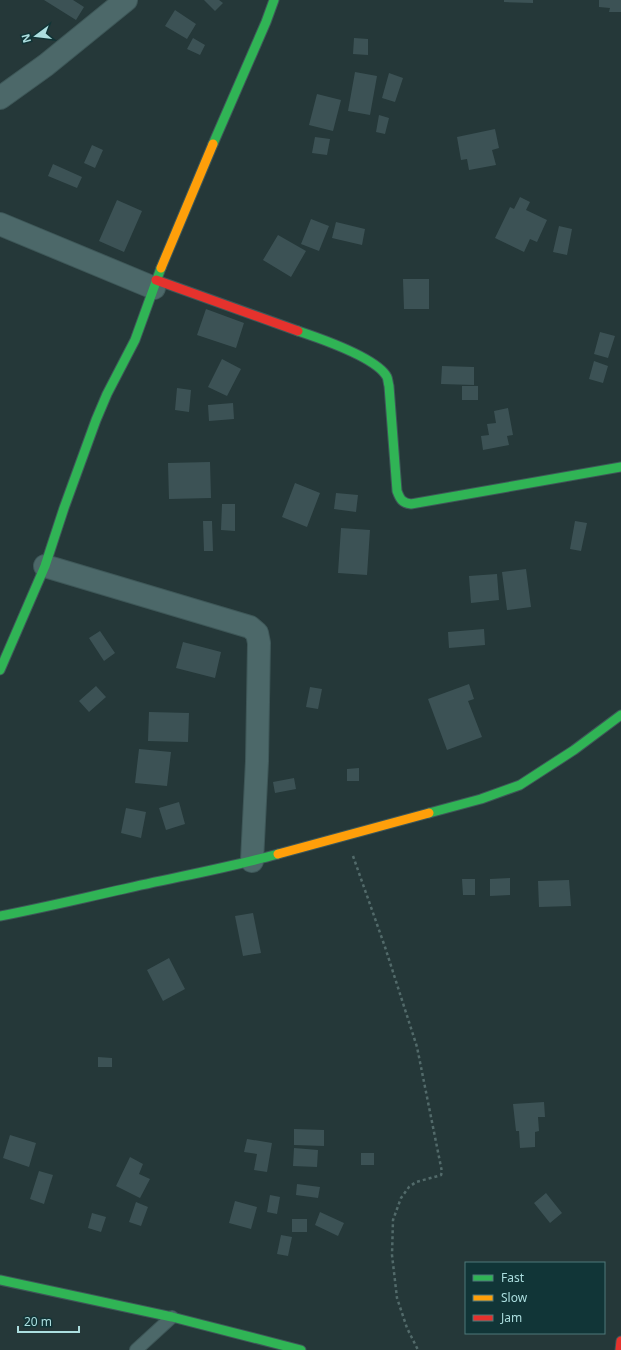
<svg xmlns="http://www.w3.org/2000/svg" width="621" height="1350" viewBox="0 0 621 1350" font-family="'Noto Sans',sans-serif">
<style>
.building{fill:#3c5255}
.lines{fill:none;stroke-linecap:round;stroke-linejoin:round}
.lane-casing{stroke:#3e5758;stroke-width:14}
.street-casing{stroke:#3e5758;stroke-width:24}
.fast-casing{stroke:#3e5758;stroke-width:11}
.slow-casing{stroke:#3e5758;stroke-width:11}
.jam-casing{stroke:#3e5758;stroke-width:11}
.path{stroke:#526a6a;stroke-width:2.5;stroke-dasharray:3 3;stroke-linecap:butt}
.lane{stroke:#4c6869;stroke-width:12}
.street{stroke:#4c6869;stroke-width:22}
.fast{stroke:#30b455;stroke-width:9}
.slow{stroke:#ff9f0a;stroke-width:9}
.jam{stroke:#e5322d;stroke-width:9}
</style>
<rect width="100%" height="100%" fill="#253839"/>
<path class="building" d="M44 0H73L84 7 76 20Z
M204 0H219L223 3 215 11Z
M504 0H533V3L504 2Z
M599 0H621V12H609L610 8 599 7Z
M175 10 196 24 187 39 165 26Z
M193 38 205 45 200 55 187 49Z
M354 38 368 39V55L353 54Z
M355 72 377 76 370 115 348 111Z
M389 73 403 78 395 102 382 98Z
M317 94 341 100 333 131 309 125Z
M379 115 389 118 385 134 376 132Z
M495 129 499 148 492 150 496 165 469 170 467 159 461 160 457 137Z
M315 137 330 139 327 155 312 153Z
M92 145 103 150 95 168 84 163Z
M53 164 82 177 77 188 48 176Z
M520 197 530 202 526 210 547 220 537 242 530 239 524 252 495 238 510 207 514 209Z
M117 200 142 211 124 252 99 241Z
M311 219 329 226 319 251 301 244Z
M336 222 365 229 362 245 332 238Z
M559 226 572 229 567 255 553 252Z
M278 235 306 251 291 277 263 260Z
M403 279H429V309H404Z
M206 309 244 323 236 348 197 335Z
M600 332 615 336 608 358 594 354Z
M222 359 241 369 227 396 208 387Z
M594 361 608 366 603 383 589 379Z
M442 366 474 367V385L441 384Z
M462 386H478V400H462Z
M177 388 191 390 189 412 175 410Z
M233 403 234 419 209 421 208 405Z
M508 408 513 435 507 436 509 445 483 450 481 436 489 435 487 424 496 423 494 411Z
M210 462 211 498 169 499 168 463Z
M295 483 320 493 307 527 282 517Z
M336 493 358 495 356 512 334 509Z
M222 504H235V531L221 530Z
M203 521H212L213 551H204Z
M575 521 587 523 581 551 570 549Z
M341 528 370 530 367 575 338 573Z
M526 569 531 607 507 610 502 572Z
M497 574 499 600 471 603 469 576Z
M484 629 485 645 449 648 448 632Z
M100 631 115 653 104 661 89 638Z
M183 642 221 652 215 678 176 668Z
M469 684 474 699 468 701 482 737 447 750 428 699Z
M96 686 106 697 89 712 79 701Z
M310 687 322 689 318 709 306 707Z
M149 712 189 713 188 742 148 741Z
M139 749 171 752 167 786 135 783Z
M359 768V781H347V769Z
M294 778 296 789 275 793 273 782Z
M179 802 185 824 166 830 159 808Z
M126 808 146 812 141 838 121 833Z
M510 878V895L490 896V879Z
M462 879H475V895H463Z
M569 880 571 906 539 907 538 881Z
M253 913 261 953 243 956 235 916Z
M169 958 185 989 163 1001 147 970Z
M98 1057 112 1058V1067H98Z
M544 1102 545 1117H538L539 1131 535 1132V1147L520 1148 519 1131H516L513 1104Z
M294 1129 324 1130V1146L294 1145Z
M10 1135 36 1143 29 1167 3 1158Z
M247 1139 272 1143 267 1172 254 1170 257 1154 244 1152Z
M294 1148 318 1150 317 1167 293 1166Z
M361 1153H374V1165H361Z
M130 1157 143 1164 139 1174 150 1179 140 1198 116 1186Z
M39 1171 53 1175 44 1204 30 1199Z
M297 1184 320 1187 318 1198 296 1195Z
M546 1193 562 1213 550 1223 534 1203Z
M270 1195 280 1197 277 1214 267 1212Z
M235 1201 257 1207 251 1229 229 1223Z
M136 1202 148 1207 141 1226 129 1222Z
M320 1212 344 1223 338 1236 315 1225Z
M92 1213 106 1217 101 1232 88 1228Z
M292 1219H307V1232H292Z
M281 1235 292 1237 288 1256 277 1254Z"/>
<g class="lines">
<defs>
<path id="lane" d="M136 1350 172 1317"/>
<path id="street" d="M0 98 46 65 126 0
M0 224 154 288
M45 566 250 627 257 633 259 643 257 761 252 861"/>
<path id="fast" d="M213 144 266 22 274 0
M298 331C319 338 377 358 387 377 388 379 388 383 389 386L397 491C400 499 402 503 411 504L621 467
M0 670 45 566 64 508 96 420 107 394 135 340 161 268
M429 813 481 799 520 785 574 750 621 715
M0 916C42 908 83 898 124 889 176 877 228 868 278 854
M0 1280 172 1317 301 1350"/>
<path id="slow" d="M161 268 213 144
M278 854 429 813"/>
<path id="jam" d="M156 280 298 331
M620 1350 621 1341"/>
</defs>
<use href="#lane" class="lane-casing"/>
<use href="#street" class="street-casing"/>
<use href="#fast" class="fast-casing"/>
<use href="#slow" class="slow-casing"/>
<use href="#jam" class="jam-casing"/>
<path class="path" d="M353 856 385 947 417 1047 442 1172 441 1175 438 1176 416 1182 409 1187 401 1198 393 1220 392 1255 397 1298 407 1328 418 1350"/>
<use href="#lane" class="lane"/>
<use href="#street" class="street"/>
<use href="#fast" class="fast"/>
<use href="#slow" class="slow"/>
<use href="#jam" class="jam"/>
</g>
<rect x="465" y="1262" width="140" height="72" fill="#113537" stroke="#4f797a"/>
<rect x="473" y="1275" width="20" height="6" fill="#30b455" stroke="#4f797a"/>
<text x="501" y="1282" font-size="12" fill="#acdedf">Fast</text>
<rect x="473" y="1295" width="20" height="6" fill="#ff9f0a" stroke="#4f797a"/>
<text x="501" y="1302" font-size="12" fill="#acdedf">Slow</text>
<rect x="473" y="1315" width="20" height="6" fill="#e5322d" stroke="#4f797a"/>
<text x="501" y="1322" font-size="12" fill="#acdedf">Jam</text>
<g transform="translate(36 36) rotate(255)" stroke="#113537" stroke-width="3" paint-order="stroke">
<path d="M0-3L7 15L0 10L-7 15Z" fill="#acdedf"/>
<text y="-6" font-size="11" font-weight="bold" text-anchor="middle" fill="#acdedf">N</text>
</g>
<path d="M18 1326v6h61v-6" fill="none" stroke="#acdedf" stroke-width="2"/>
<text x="24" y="1326" font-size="12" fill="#acdedf" stroke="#113537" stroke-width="3" paint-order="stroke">20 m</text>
</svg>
